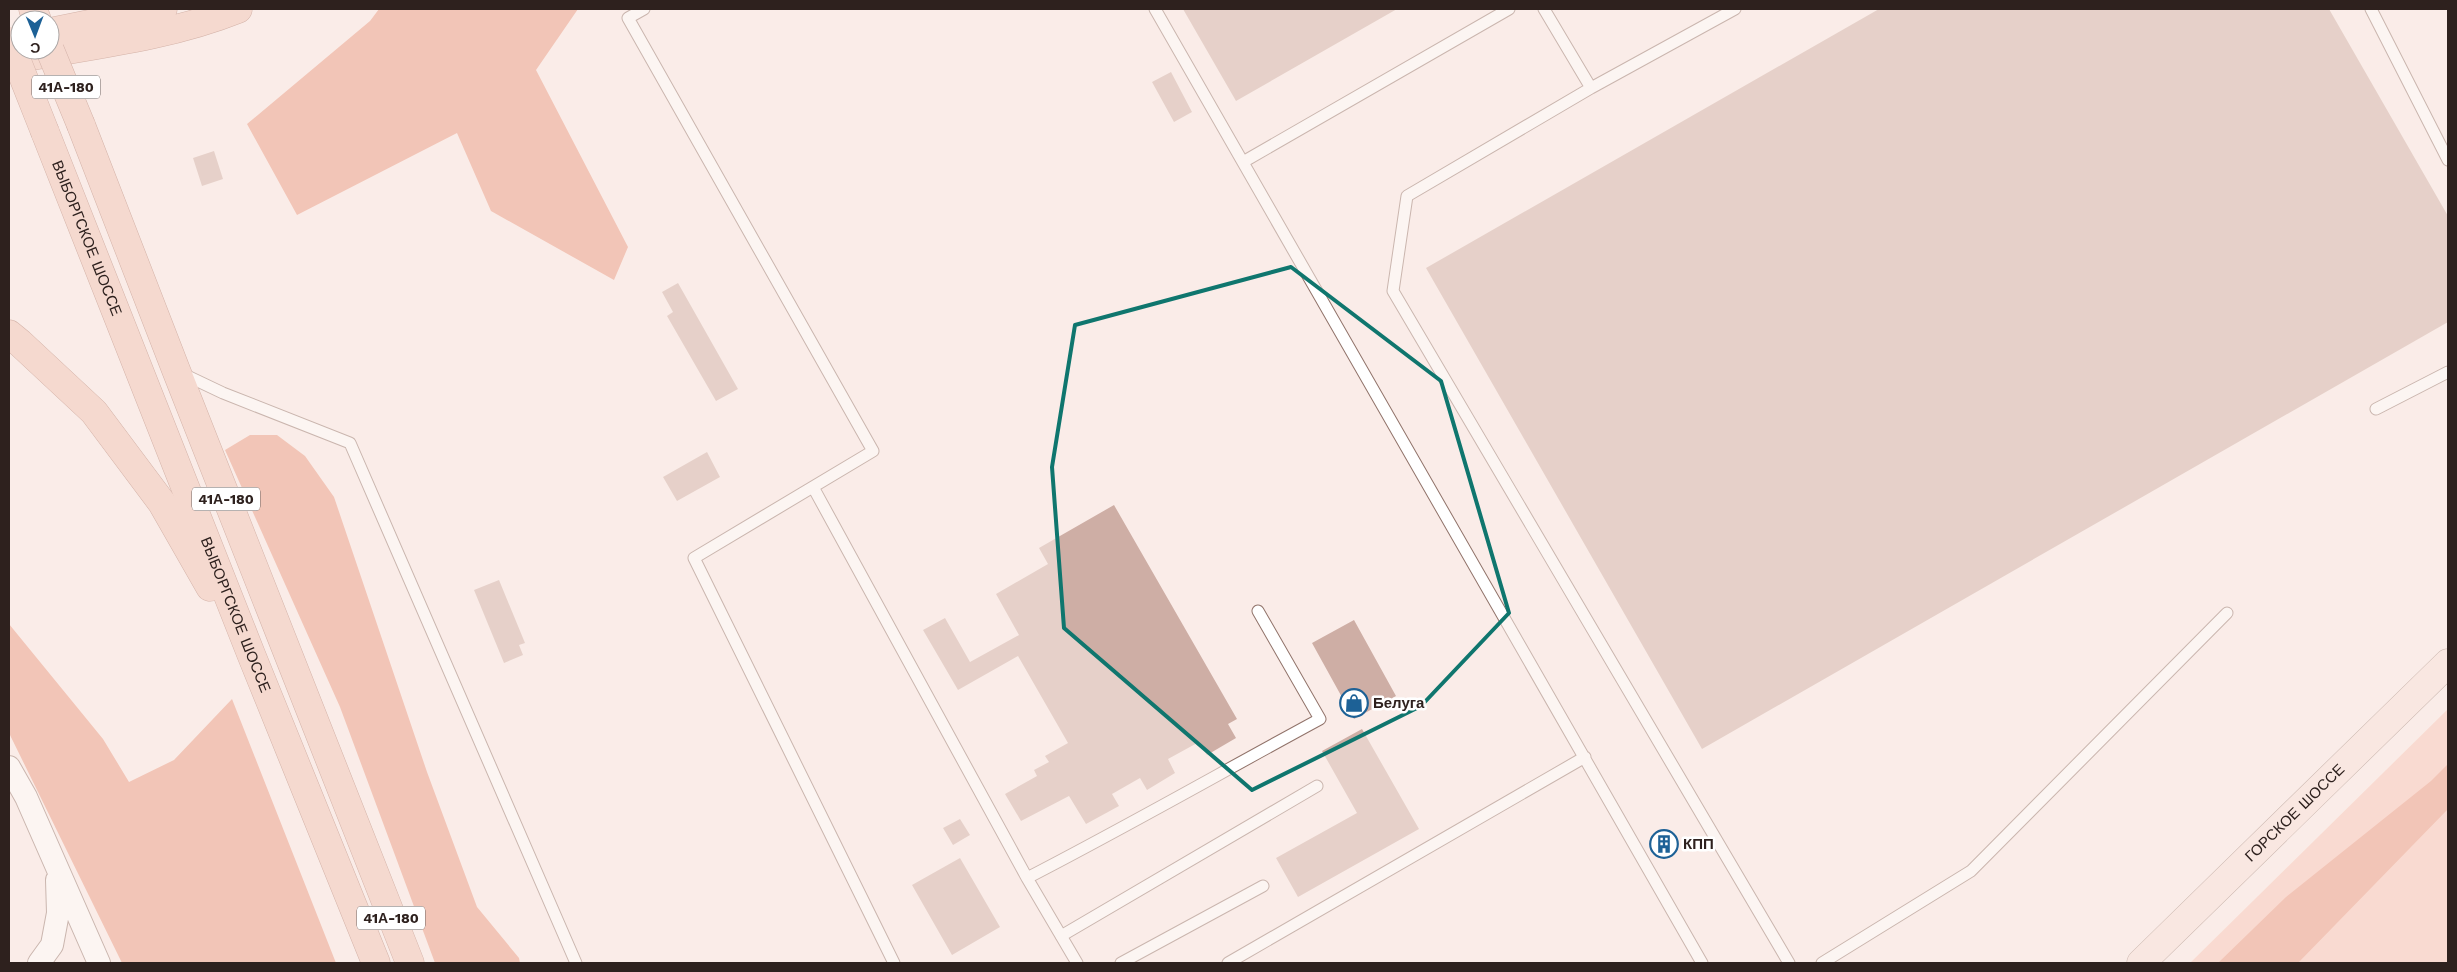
<svg xmlns="http://www.w3.org/2000/svg" width="2457" height="972" viewBox="0 0 2457 972" font-family="'Work Sans',sans-serif">
<style>
.green{fill:#f9c4b5}
.forest{fill:#e9947c}
.building{fill:#ceaea5}
.lines{fill:none;stroke-linecap:round;stroke-linejoin:round}
.service-casing{stroke:#91736a;stroke-width:13}
.minor-casing{stroke:#91736a;stroke-width:24}
.secondary-casing{stroke:#91736a;stroke-width:29}
.primary-casing{stroke:#a66d5d;stroke-width:29}
.service{stroke:#fff;stroke-width:11}
.minor{stroke:#fff;stroke-width:22}
.secondary{stroke:#f8e0d9;stroke-width:28}
.primary{stroke:#f0c0b2;stroke-width:28}
.primary-bridge-casing{stroke:#a66d5d;stroke-width:29;stroke-linecap:butt}
.primary-bridge{stroke:#f0c0b2;stroke-width:28}
.marked{fill:none;stroke:#0f766e;stroke-width:4;stroke-linejoin:round}
.labels{text-anchor:middle;dominant-baseline:central;stroke-width:5;stroke-linejoin:round;paint-order:stroke}
.shield{fill:#fff;stroke:#6d6462;stroke-width:1}
.shield-label{font-size:14px;font-weight:bold;fill:#2e211e}
.street-label{font-size:15px;fill:#2e211e;stroke:#fff}
.poi-label{font-size:15px;font-weight:bold;fill:#2e211e;stroke:#fff;text-anchor:start}
</style>
<rect width="100%" height="100%" fill="#faece8"/>
<path class="green" d="M2448 709V963H2190Z"/>
<path class="forest" d="M379 9H578L536 70 628 247 614 280 491 211 457 133 297 215 247 124 370 21Z
M250 435H277L305 456 334 497 427 772 477 907 519 958 520 963H435L340 707 225 450Z
M9 624 103 739 129 782 174 760 232 699 336 963H122L9 733Z
M2448 764V809L2298 963H2218L2286 897 2431 781Z"/>
<path class="building" d="M1183 9H1397L1236 101Z
M1879 9H2329L2448 216V322L1702 749 1426 268Z
M1171 72 1192 112 1174 122 1152 82Z
M214 151 223 179 202 186 193 158Z
M678 283 738 389 716 401 667 316 673 312 662 292Z
M707 452 720 477 677 501 663 477Z
M1114 505 1237 719 1228 724 1236 738 1207 755 1199 742 1168 759 1175 773 1147 790 1140 778 1112 794 1119 806 1086 824 1069 796 1021 821 1005 794 1037 776 1034 770 1049 762 1045 756 1068 743 1018 656 958 690 923 630 945 618 970 662 1019 635 996 594 1048 564 1039 548Z
M499 580 525 643 519 645 523 655 504 663 474 590Z
M1354 620 1396 696 1354 719 1312 643Z
M1362 729 1419 829 1298 897 1276 858 1357 813 1322 751Z
M960 819 970 835 953 845 943 828Z
M960 858 1000 927 952 955 912 885Z"/>
<g class="lines">
<defs>
<path id="service" d="M644 9 628 18 873 451 694 558 894 963
M1155 9 1702 963
M1544 9 1591 88
M1735 9 1591 88 1407 196 1393 291 1789 963
M2371 9 2448 160
M1243 162 1509 9
M181 373 223 393 350 443 576 963
M2376 409 2448 372
M813 487 1027 878 1077 963
M1027 878C1126 827 1222 772 1320 719L1258 611
M1061 936 1317 786
M1121 963 1263 886
M1228 963 1585 757
M1822 963 1971 871 2227 613"/>
<path id="minor" d="M9 767 26 797 99 963
M39 963 52 945 58 913 57 880"/>
<g id="secondary">
<path id="s1" d="M2141 963 2448 663"/>
</g>
<g id="primary">
<path d="M33 9 37 20"/>
<path d="M50 32 163 9"/>
<path d="M9 60C85 46 166 38 238 9"/>
<path d="M81 125 176 370 410 963"/>
<path id="s2" d="M45 132 251 654 376 963"/>
<path d="M9 334 20 343 94 412 162 503 210 587"/>
</g>
</defs>
<use href="#service" class="service-casing"/>
<use href="#minor" class="minor-casing"/>
<use href="#secondary" class="secondary-casing"/>
<use href="#primary" class="primary-casing"/>
<use href="#service" class="service"/>
<use href="#minor" class="minor"/>
<use href="#secondary" class="secondary"/>
<use href="#primary" class="primary"/>
<defs>
<path id="primary-bridge" d="M9 41 45 132
M50 50 81 125"/>
</defs>
<use href="#primary-bridge" class="primary-bridge-casing"/>
<use href="#primary-bridge" class="primary-bridge"/>
</g>
<path d="M0 0H2457V972H0ZM1291 267 1441 381 1509 613 1421 706 1252 790 1064 628 1052 467 1075 325Z" fill="#faece8" fill-opacity=".55" fill-rule="evenodd"/>
<path class="marked" d="M1291 267 1441 381 1509 613 1421 706 1252 790 1064 628 1052 467 1075 325Z"/>
<defs>
<symbol id="shop-ring" viewBox="-11 -11 22 22"><circle r="9.5" fill="#fff" stroke="#1d6196" stroke-width="1.5"/><path d="M-5-2.5h2.3a2.7 3.5 0 0 1 5.4 0H5L5.5 6h-11ZM-1.5-2.5h3a1.5 2.3 0 0 0-3 0Z" fill="#1d6196"/></symbol>
<symbol id="building-ring" viewBox="-11 -11 22 22"><circle r="9.5" fill="#fff" stroke="#1d6196" stroke-width="1.5"/><path d="M-4-6H4V6H1V3H-1V6H-4ZM-2.5-4.3h1.7v1.8h-1.7ZM.8-4.3h1.7v1.8H.8ZM-2.5-1h1.7V.8h-1.7ZM.8-1h1.7V.8H.8Z" fill="#1d6196"/></symbol>
</defs>
<g fill-rule="evenodd">
<use href="#shop-ring" x="1338" y="687" width="32" height="32"/>
<use href="#building-ring" x="1648" y="828" width="32" height="32"/>
</g>
<g class="labels">
<g class="shield">
<rect x="32" y="75.5" width="68" height="23" rx="4"/>
<rect x="192" y="487.5" width="68" height="23" rx="4"/>
<rect x="357" y="906.5" width="68" height="23" rx="4"/>
</g>
<g class="shield-label">
<text x="66" y="87">41А-180</text>
<text x="226" y="499">41А-180</text>
<text x="391" y="918">41А-180</text>
</g>
<g class="street-label">
<text stroke="none"><textPath href="#s2" startOffset="114">ВЫБОРГСКОЕ ШОССЕ</textPath></text>
<text stroke="none"><textPath href="#s2" startOffset="519">ВЫБОРГСКОЕ ШОССЕ</textPath></text>
<text stroke="none"><textPath href="#s1" startOffset="215">ГОРСКОЕ ШОССЕ</textPath></text>
</g>
<g class="poi-label">
<text x="1373" y="703">Белуга</text>
<text x="1683" y="844">КПП</text>
</g>
</g>
<rect width="2457" height="972" fill="none" stroke="#2e211e" stroke-width="20"/>
<g transform="translate(35 35) rotate(179)"><circle r="24" fill="#ffffff" stroke="#aba6a5"/>
<path d="M0-4L9 19L0 12L-9 19Z" fill="#1d6196"/>
<text y="-8" font-size="14" font-weight="bold" text-anchor="middle" fill="#2e211e">С</text>
</g>
</svg>
